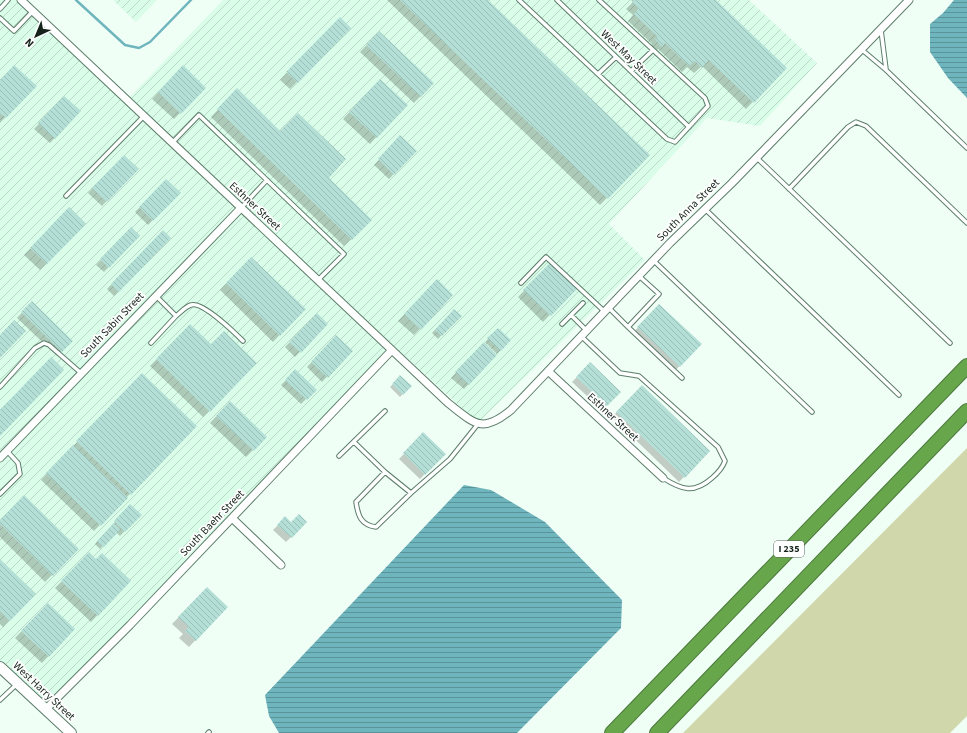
<svg xmlns="http://www.w3.org/2000/svg" width="967" height="733" viewBox="0 0 967 733" font-family="'Source Sans 3',sans-serif">
<style>
.industrial{fill:url(#industrial-furrows)}
.grass{fill:#d0d7aa}
.water{fill:url(#water-rules)}
.shadow{fill:#0003}
.lines{fill:none;stroke-linecap:round;stroke-linejoin:round}
.stream{stroke:#6fb5bd;stroke-width:2.5}
.building{fill:url(#building-back-hatch)}
.lane-casing{stroke:#5d7d6b;stroke-width:5.5}
.street-casing{stroke:#5d7d6b;stroke-width:9}
.secondary-casing{stroke:#5d7d6b;stroke-width:12}
.highway-casing{stroke:#4b783b;stroke-width:16}
.lane{stroke:#fff;stroke-width:3.5}
.street{stroke:#fff;stroke-width:7}
.secondary{stroke:#fff;stroke-width:10}
.highway{stroke:#68a64c;stroke-width:14}
.labels{text-anchor:middle;dominant-baseline:central;stroke-width:3.5;stroke-linejoin:round;paint-order:stroke}
.shield{fill:#fff;stroke:#5b655f;stroke-width:1}
.shield-label{font-size:10px;font-weight:bold;fill:#15231b}
.street-label{font-size:11px;fill:#15231b;stroke:#fff}
</style>
<defs>
<pattern id="industrial-furrows" width="10" height="10" patternUnits="userSpaceOnUse"><rect width="10" height="10" fill="#d9fde8"/><path d="M-1 1l2-2M0 10L10 0M9 11l2-2" fill="none" stroke="#b9d9c6"/></pattern>
<pattern id="water-rules" width="6" height="5" patternUnits="userSpaceOnUse"><rect width="6" height="5" fill="#6fb5bd"/><path d="M0 2.5h6" fill="none" stroke="#5a9399"/></pattern>
<pattern id="building-back-hatch" width="6" height="6" patternUnits="userSpaceOnUse"><rect width="6" height="6" fill="#b3dfd7"/><path d="M-1 5l2 2M0 0l6 6M5-1l2 2" fill="none" stroke="#99bfb8"/></pattern>
</defs>
<rect width="100%" height="100%" fill="#f0fff6"/>
<path class="industrial" d="M0 0H21L127 100 223 0H749L817 63 760 126 707 118 609 224 645 260 478 423 166 136 392 350 46 709 0 666Z
M113 0H157L136 22Z"/>
<path class="grass" d="M967 448V716L950 733H683Z"/>
<path class="water" d="M954 0H967V98L948 78 930 52V24L943 13Z
M464 485 491 490 545 522 622 600 621 628 517 733H279L269 716 265 695Z"/>
<path class="shadow" d="M387 0H487L649 155 600 205Z
M631 0H714L786 68 746 109 702 66 694 73 687 67 682 72 658 49 655 52 649 47 652 44 628 21 633 15 626 9 633 2Z
M340 18 350 28 290 89 280 80Z
M379 32 433 83 414 103 360 52Z
M183 67 205 88 174 119 152 99Z
M0 81 35 86 0 123Z
M373 87 406 105 370 144 343 119Z
M237 90 370 220 344 246 211 117Z
M64 97 80 111 50 143 34 129Z
M400 137 416 151 389 179 374 165Z
M124 156 137 169 102 206 88 193Z
M166 181 179 193 148 225 135 212Z
M69 209 85 224 40 270 24 255Z
M131 229 138 236 104 272 96 265Z
M163 231 170 238 114 296 107 289Z
M251 258 304 309 273 342 220 290Z
M550 264 575 289 543 322 518 297Z
M437 281 452 295 414 335 398 321Z
M32 302 72 341 57 356 17 318Z
M454 310 460 316 438 339 432 333Z
M652 312 700 344 673 373 632 334Z
M317 315 326 324 295 357 285 347Z
M190 326 211 346 256 363 203 417 150 366Z
M498 329 510 340 497 354 485 342Z
M336 336 352 351 322 382 307 367Z
M484 343 496 355 464 389 451 378Z
M590 364 620 392 602 410 572 382Z
M295 371 315 390 301 404 281 385Z
M142 374 196 426 94 531 41 480Z
M400 377 410 386 400 397 390 387Z
M642 387 709 451 679 482 612 417Z
M223 409 266 437 246 457 210 423Z
M423 434 444 454 420 479 399 459Z
M130 505 140 515 120 536 116 532 100 549 95 544Z
M285 518 291 524 306 522 286 542 273 530Z
M0 522 78 549 45 582 0 537Z
M89 554 96 560 130 581 91 622 55 588Z
M0 561 34 594 3 627 0 624Z
M207 588 227 607 189 647 179 638 183 634 172 624Z
M48 604 74 629 42 663 15 638Z"/>
<g class="lines">
<path class="stream" d="M76 0 125 45 139 48 150 42 191 0"/>
</g>
<path class="building" d="M400 0H488L650 155 608 199Z
M634 0H716L787 68 754 103 709 60 702 68 695 61 689 66 665 43 662 47 655 39 658 37 634 14 639 8 632 2Z
M340 17 351 28 298 83 286 72Z
M379 31 434 83 421 97 366 45Z
M14 65 37 86 6 118 0 113V80Z
M183 65 206 88 181 114 158 92Z
M380 79 408 105 377 138 349 112Z
M237 88 280 131 298 113 346 159 329 178 372 220 352 240 217 109Z
M64 96 81 111 55 139 38 123Z
M400 135 417 151 394 175 378 159Z
M124 155 139 169 107 202 92 188Z
M166 179 181 193 153 221 139 207Z
M69 207 86 224 47 264 30 248Z
M131 227 140 236 109 268 100 259Z
M163 230 171 238 119 292 111 284Z
M251 257 306 309 280 336 226 283Z
M550 263 577 289 551 316 523 290Z
M437 279 453 295 421 330 404 314Z
M32 301 73 341 62 352 21 312Z
M659 304 702 344 680 367 637 327Z
M454 309 462 316 442 336 435 330Z
M317 313 328 324 301 353 289 342Z
M14 320 26 331 0 358V335Z
M190 324 211 344 224 331 257 363 210 412 156 359Z
M498 328 511 340 501 351 487 338Z
M336 335 353 351 328 378 311 362Z
M484 342 497 355 469 385 455 372Z
M51 357 64 370 0 436V410Z
M590 362 621 392 607 406 576 377Z
M295 369 317 390 307 400 285 380Z
M142 373 197 426 131 495 76 441Z
M400 375 412 386 403 395 392 384Z
M642 385 710 451 685 478 616 412Z
M230 401 267 437 254 451 216 416Z
M423 432 446 454 425 475 403 453Z
M73 445 128 498 101 526 46 473Z
M24 495 79 549 53 576 0 524V520Z
M130 504 142 515 125 532 114 521Z
M299 514 307 522 292 538 277 525 285 516 291 522Z
M114 523 120 530 104 547 97 541Z
M89 552 96 559 102 553 131 581 98 616 61 581Z
M0 559 36 594 10 621 0 611Z
M207 587 228 607 196 641 185 631 189 627 178 617Z
M48 603 75 629 49 657 21 631Z"/>
<g class="lines">
<defs>
<path id="lane" d="M519 0 667 139 675 142 708 106 705 98 599 0
M557 0 689 127
M0 9 8 0
M0 18 14 31 33 11
M881 30 886 69
M861 49 886 70 967 148
M631 71 652 51
M598 74 616 57
M172 143 199 115 344 254 318 280
M757 158 950 343
M789 189 848 127 856 122 866 126 967 223
M66 196 144 116
M241 208 267 180
M705 209 899 395
M654 261 812 412
M521 283 546 257 605 312
M609 308 628 327 659 294 639 276
M571 315 583 303
M176 316C180 313 186 306 191 305 202 301 234 332 243 341
M562 324 571 315 587 331
M628 327 682 378
M582 337 620 373 639 376 718 447 725 461C722 469 718 473 712 478 694 494 682 490 663 478
M151 343 176 316 156 296
M0 387 35 348 44 343 49 345 81 373
M354 442 385 472
M339 456 385 411
M411 493 385 472 356 502C358 516 361 525 376 527L411 493 450 459 478 424
M0 494 20 474 18 463 7 451
M0 700 17 684
M208 733 209 732"/>
<path id="street" d="M21 0 448 403C475 424 482 434 511 410L670 243 732 183 909 0
M548 371 663 478
M0 458 241 208
M232 518 281 565
M46 709 130 625 392 350"/>
<path id="secondary" d="M0 667 71 733"/>
<path id="highway" d="M612 733 967 366
M657 733 967 411"/>
</defs>
<use href="#lane" class="lane-casing"/>
<use href="#street" class="street-casing"/>
<use href="#secondary" class="secondary-casing"/>
<use href="#highway" class="highway-casing"/>
<use href="#lane" class="lane"/>
<use href="#street" class="street"/>
<use href="#secondary" class="secondary"/>
<use href="#highway" class="highway"/>
</g>
<g class="labels">
<rect class="shield" x="774" y="541" width="30" height="16" rx="3"/>
<g class="shield-label">
<text x="789" y="549">I 235</text>
</g>
<g class="street-label">
<text transform="translate(629 57) rotate(44)">West May Street</text>
<text transform="translate(255 206) rotate(43)">Esthner Street</text>
<text transform="translate(688 210) rotate(-45)">South Anna Street</text>
<text transform="translate(112 325) rotate(-46)">South Sabin Street</text>
<text transform="translate(613 417) rotate(43)">Esthner Street</text>
<text transform="translate(212 523) rotate(-46)">South Baehr Street</text>
<text transform="translate(44 691) rotate(43)">West Harry Street</text>
</g>
</g>
<g transform="translate(36 36) rotate(224)" stroke="#ffffff" stroke-width="3" paint-order="stroke">
<path d="M0-3L7 15L0 10L-7 15Z" fill="#15231b"/>
<text y="-6" font-size="11" font-weight="bold" text-anchor="middle" fill="#15231b">N</text>
</g>
</svg>
